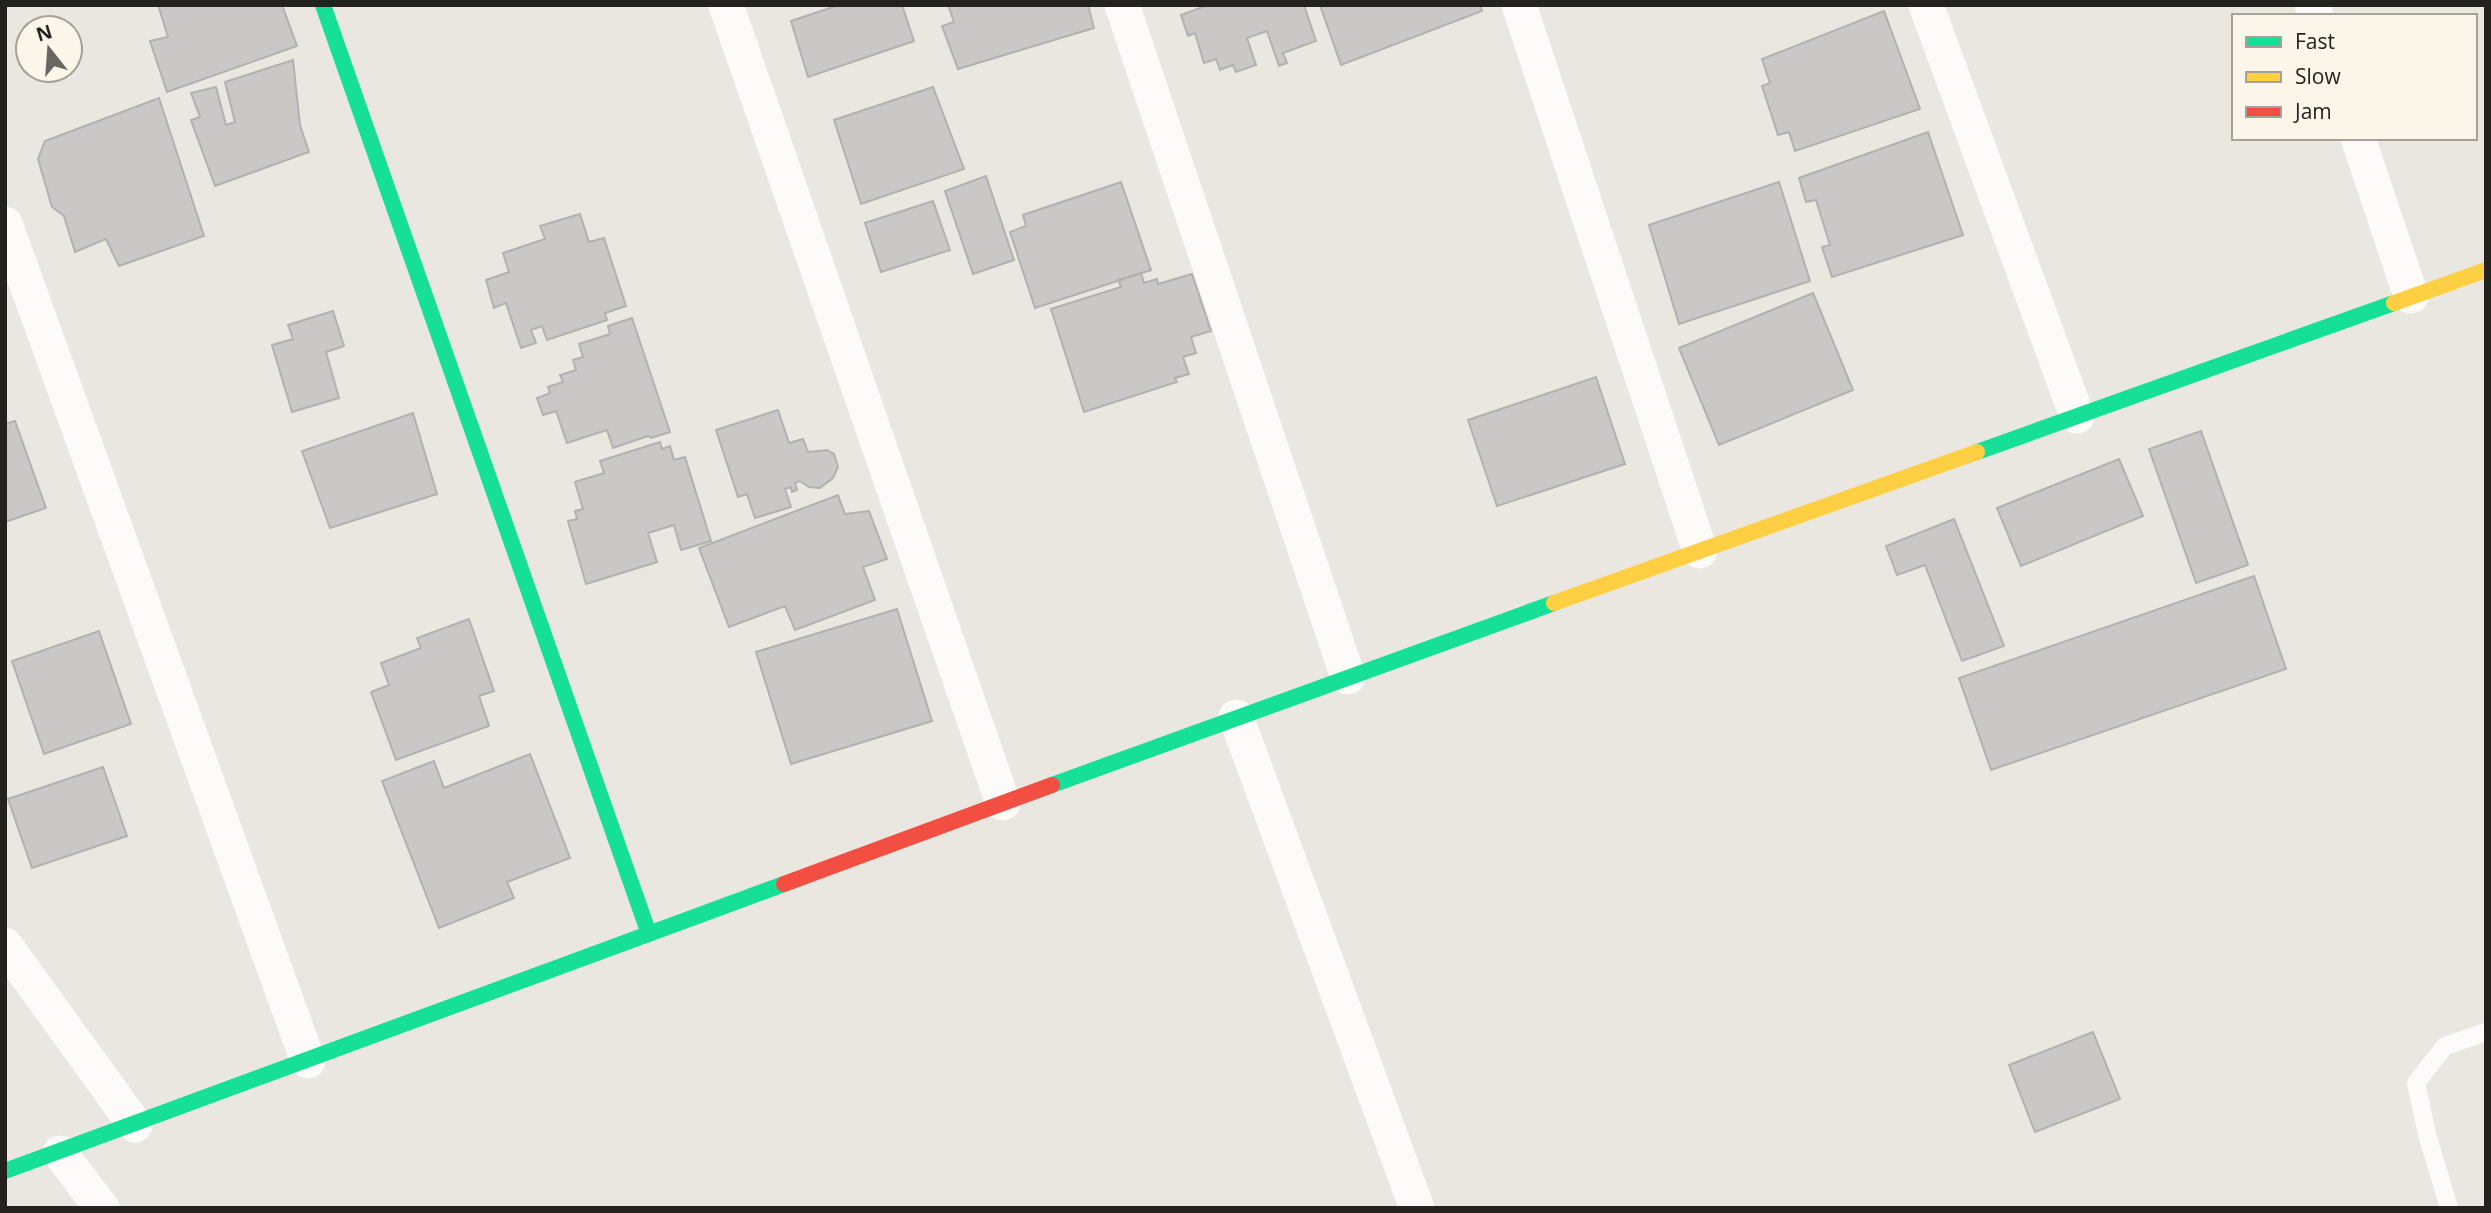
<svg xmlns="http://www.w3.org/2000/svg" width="2491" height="1213" viewBox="0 0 2491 1213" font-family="'Open Sans',sans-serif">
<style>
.building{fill:#c9c8c7;stroke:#b2b1b0;stroke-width:2}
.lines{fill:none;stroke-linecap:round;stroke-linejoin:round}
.lane{stroke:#fcfbfa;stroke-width:18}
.street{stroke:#fcfbfa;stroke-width:35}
.fast{stroke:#16e098;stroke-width:16}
.slow{stroke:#ffcf43;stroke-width:16}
.jam{stroke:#f24e42;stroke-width:16}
</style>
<rect width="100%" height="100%" fill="#eae7e0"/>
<path class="building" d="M158 5H282L297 46 167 92 150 41 168 37Z
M839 5H902L914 41 808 77 791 21Z
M948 5H1088L1094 28 958 69 942 26 954 22Z
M1208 5H1304L1316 41 1283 53 1287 63 1279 66 1267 31 1247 38 1256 65 1236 72 1233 65 1220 70 1216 59 1204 63 1195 33 1188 36 1181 15Z
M1320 5H1480L1482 11 1341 65Z
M1884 11 1920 109 1795 151 1789 132 1778 135 1762 86 1770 83 1762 59Z
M293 60 300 125 309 152 215 186 191 120 200 117 191 93 216 87 226 125 235 122 225 82Z
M933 87 964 169 861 204 834 120Z
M159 98 204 236 119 266 106 239 75 252 64 216 52 207 38 159 45 141Z
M1928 132 1963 235 1832 277 1822 247 1830 245 1816 200 1806 202 1799 178Z
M986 176 1014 260 973 274 945 191Z
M1121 182 1151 270 1035 308 1010 232 1026 226 1023 215Z
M1779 182 1810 281 1679 324 1649 225Z
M933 201 950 250 881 272 865 223Z
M580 214 589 242 604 238 626 306 605 313 607 320 547 340 542 326 531 330 536 343 521 348 506 303 494 308 486 280 509 272 503 253 545 239 540 226Z
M1141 273 1144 283 1157 279 1158 284 1192 274 1211 331 1191 337 1196 353 1183 357 1189 374 1175 378 1177 382 1084 412 1051 309 1121 287 1118 280Z
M1813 293 1853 390 1719 445 1679 348Z
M333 311 344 346 326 352 339 398 292 412 272 345 293 339 288 325Z
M632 318 670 432 651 438 648 436 613 448 607 430 567 443 556 411 543 415 537 398 550 393 548 387 563 382 560 375 576 370 573 360 583 357 579 344 610 334 608 326Z
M1596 377 1625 464 1497 506 1468 420Z
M778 410 789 443 803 439 808 452 827 450 834 454 838 467 833 478 820 488 809 487 800 481 795 483 797 490 792 492 791 487 785 489 791 507 755 518 747 494 738 497 716 430Z
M413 413 437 494 330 528 302 451Z
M15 421 46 508 5 522V424Z
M2201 431 2248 565 2196 583 2149 449Z
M660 442 662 449 670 446 674 460 685 457 711 541 681 550 674 525 648 533 657 562 586 584 568 521 577 519 575 511 583 509 575 482 604 473 600 461Z
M2119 459 2143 516 2021 566 1997 508Z
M838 495 845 514 869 511 887 559 863 567 875 600 795 630 785 606 729 627 699 548Z
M1954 519 2004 646 1962 661 1925 565 1897 575 1886 546Z
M2254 576 2286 669 1991 770 1959 678Z
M897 609 932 721 791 764 756 652Z
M469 619 494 691 479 696 489 726 396 760 371 692 389 685 381 663 421 648 417 638Z
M99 631 131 724 44 754 12 661Z
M530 754 570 858 507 882 514 898 439 928 382 781 434 761 444 788Z
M103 767 127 836 32 868 8 799Z
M2093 1032 2120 1099 2035 1132 2009 1065Z"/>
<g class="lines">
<path class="lane" d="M2449 1208 2427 1134 2416 1083 2445 1046 2486 1032"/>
<path class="street" d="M726 5 1003 803
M1122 5 1348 677
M1519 5 1700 551
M1926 5 2077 416
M2312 5 2316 16
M2358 138 2411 296
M5 224 308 1061
M1236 717 1417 1208
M5 945 135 1125
M60 1153 102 1208"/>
<path class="fast" d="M323 5 649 934
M1977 452 2394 303
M1052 785 1554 603
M5 1171 784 884"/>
<path class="slow" d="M2394 303 2486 270
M1554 603 1977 452"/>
<path class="jam" d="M784 884 1052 785"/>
</g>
<rect width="2491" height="1213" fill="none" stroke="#24221e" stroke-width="14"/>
<rect x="2232" y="14" width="245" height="126" fill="#fcf6ea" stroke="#a6a198" stroke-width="2"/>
<rect x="2246" y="37" width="35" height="10" fill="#16e098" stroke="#a6a198" stroke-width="2"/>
<text x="2295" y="49" font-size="21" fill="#24221e">Fast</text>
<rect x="2246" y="72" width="35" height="10" fill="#ffcf43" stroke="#a6a198" stroke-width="2"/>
<text x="2295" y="84" font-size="21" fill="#24221e">Slow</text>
<rect x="2246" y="107" width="35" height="10" fill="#f24e42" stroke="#a6a198" stroke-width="2"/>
<text x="2295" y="119" font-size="21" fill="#24221e">Jam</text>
<g transform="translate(49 49) rotate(343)"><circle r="33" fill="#fcf6ea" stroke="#a6a198" stroke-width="2"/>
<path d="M0-5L12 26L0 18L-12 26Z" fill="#696762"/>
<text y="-10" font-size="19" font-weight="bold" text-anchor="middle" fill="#24221e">N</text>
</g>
</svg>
